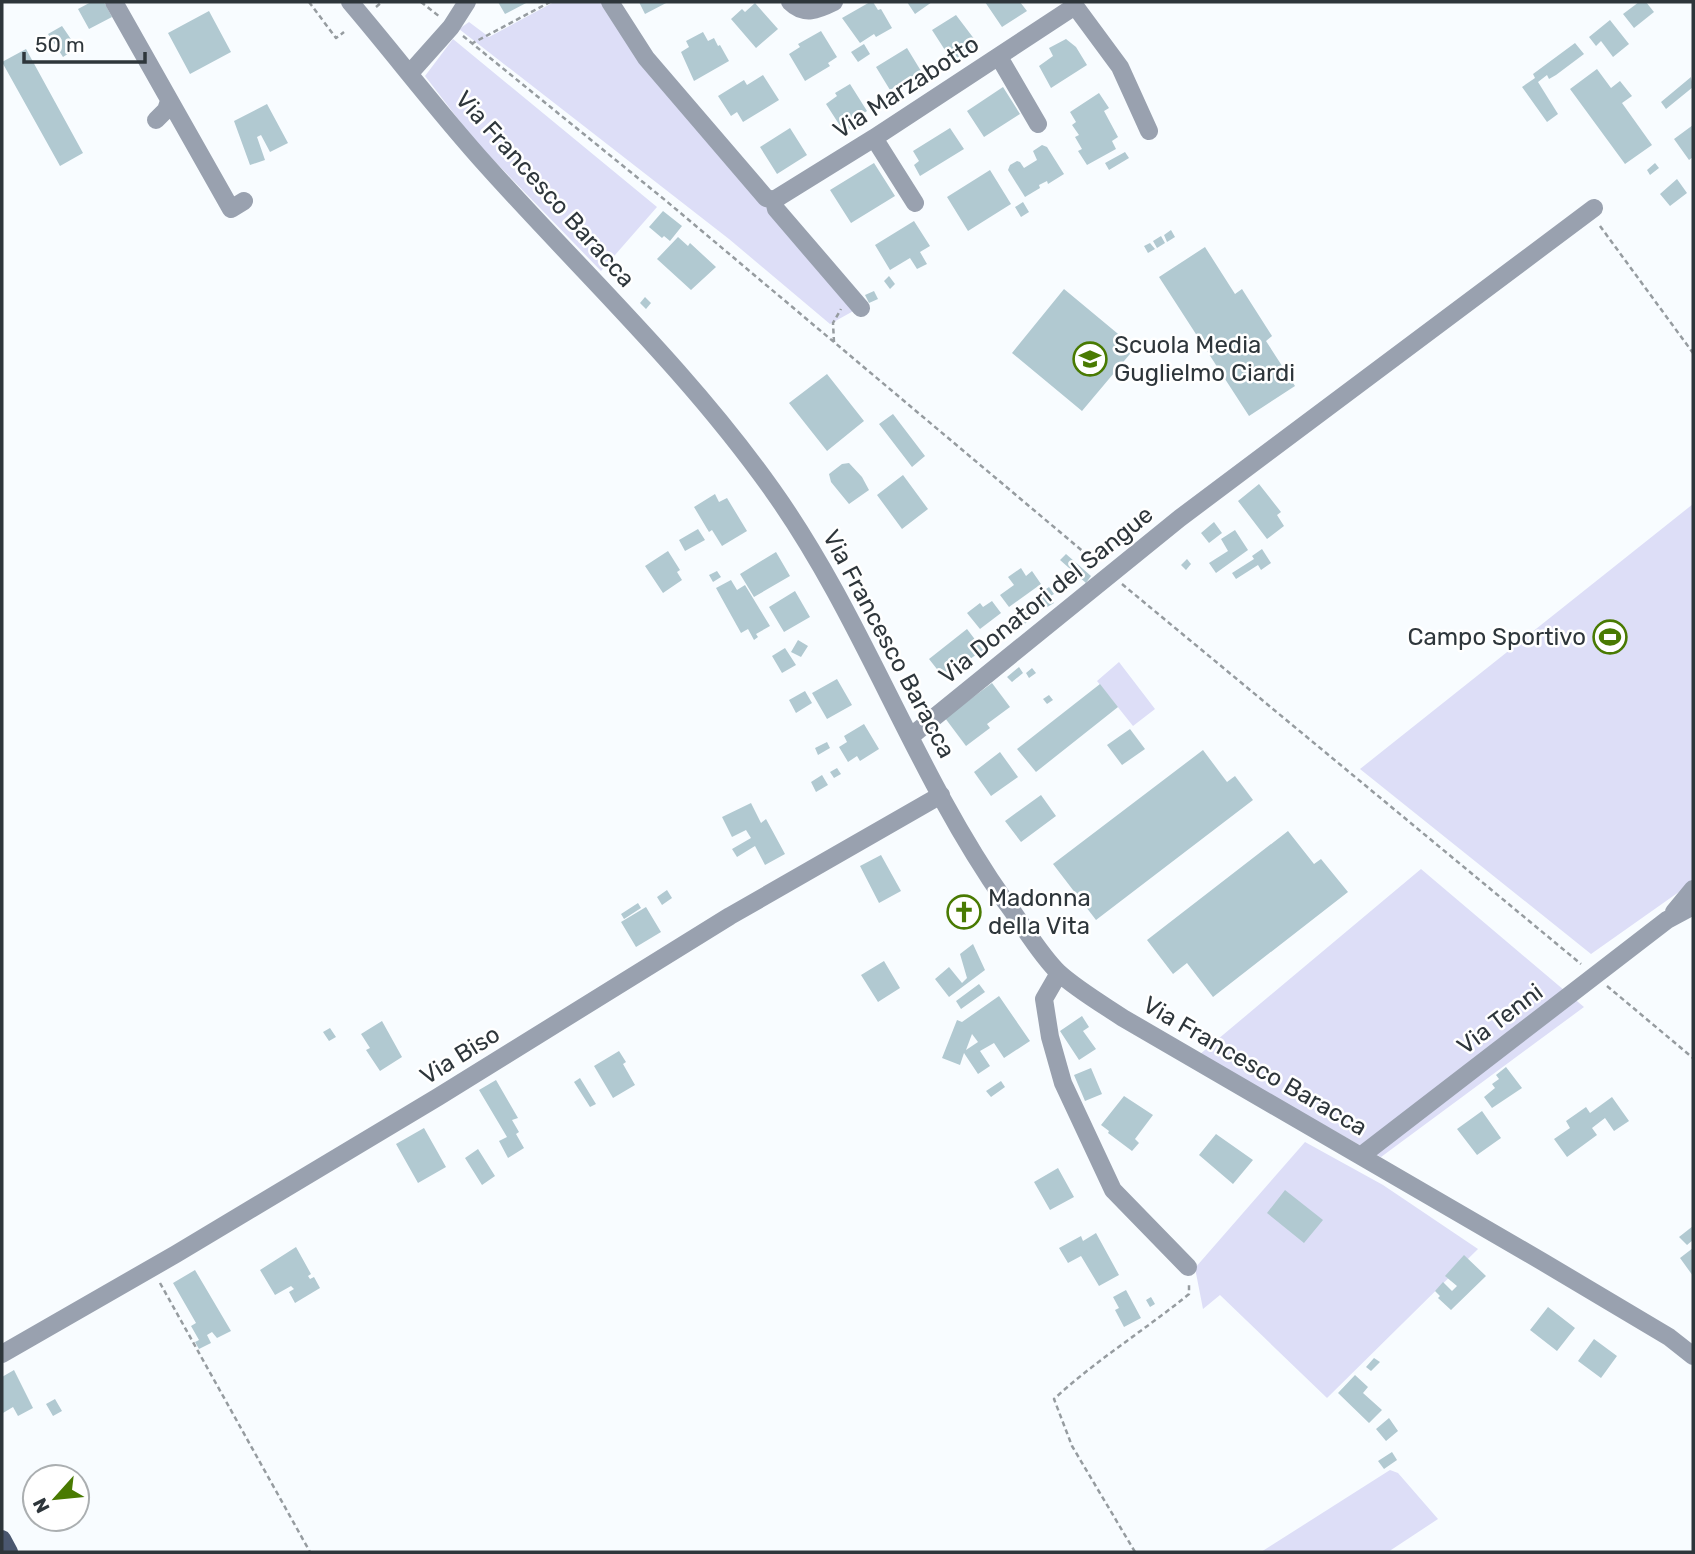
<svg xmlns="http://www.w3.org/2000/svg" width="1695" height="1554" viewBox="0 0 1695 1554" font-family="Rubik,sans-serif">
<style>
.green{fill:#dddef7}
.building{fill:#b1c9d1;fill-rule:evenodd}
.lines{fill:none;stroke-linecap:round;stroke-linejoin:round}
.path{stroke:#969ca0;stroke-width:2.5;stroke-dasharray:5 3.5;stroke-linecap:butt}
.minor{stroke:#99a1af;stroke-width:18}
.major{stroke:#4a576f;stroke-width:18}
.labels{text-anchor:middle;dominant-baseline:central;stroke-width:5;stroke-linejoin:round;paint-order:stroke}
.street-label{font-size:24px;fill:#2e363b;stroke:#fff}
.poi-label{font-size:24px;fill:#2e363b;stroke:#fff;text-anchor:start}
</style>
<rect width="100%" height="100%" fill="#f8fcff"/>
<path class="green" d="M554 2H605L857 309 830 324 729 239 459 29 469 22 489 37Z
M453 39 657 207 601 271 475 141 425 76Z
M1693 504V882L1591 954 1360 769Z
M1119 662 1155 709 1133 726 1097 681Z
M1421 869 1584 1007 1381 1157 1199 1055Z
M1305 1142 1383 1185 1478 1249 1327 1398 1220 1295 1203 1309 1195 1268Z
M1390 1470 1398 1473 1438 1519 1388 1552H1261Z"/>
<path class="building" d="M91 2H104L112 17 89 29 78 9Z
M498 2H528L505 14Z
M639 2H668L645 14Z
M870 2H873L878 10 881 9 892 28 876 37 874 34 860 43 842 18Z
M907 2H932L915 14Z
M985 2H1020L1027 11 1002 27Z
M1639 2H1646L1654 12 1634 28 1623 14Z
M755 3 778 29 756 48 731 19 742 9 745 12Z
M209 11 231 52 190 74 168 33Z
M956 15 978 44 952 61 932 30Z
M1610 20 1629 44 1613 57 1601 41 1596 46 1589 37Z
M62 26 77 48 63 57 48 34Z
M821 31 837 57 828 63 830 66 805 81 789 54 800 47 798 44Z
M703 32 708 41 714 38 718 46 720 45 729 61 694 81 681 52 689 47 686 41Z
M1066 39 1076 47 1087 65 1051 88 1039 66 1053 56 1049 48Z
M1575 43 1584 54 1556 75 1549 79 1547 75 1538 82 1558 114 1547 122 1522 87 1535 78 1533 74Z
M864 44 870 54 858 62 851 52Z
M907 48 921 71 890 90 876 67Z
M26 49 83 153 60 166 2 62Z
M1597 69 1611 88 1620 81 1632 96 1622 103 1652 145 1625 164 1570 89Z
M763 75 779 100 743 122 737 112 731 116 718 96 744 80 747 85Z
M1691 77 1693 87 1666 109 1661 102Z
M850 84 867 111 855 119 858 123 844 132 826 104 837 96 835 93Z
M1003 87 1020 114 984 137 967 111Z
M1099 93 1109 108 1104 111 1118 137 1112 141 1116 149 1087 165 1078 151 1082 149 1075 137 1079 135 1072 125 1076 122 1070 112Z
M267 104 288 143 270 152 261 135 257 137 265 160 250 165 234 121Z
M1693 125V157L1689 160 1674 139Z
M790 128 807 155 777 174 760 147Z
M950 128 964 149 920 176 914 165 919 161 913 151Z
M1042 145 1047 147 1064 174 1048 184 1047 181 1039 185 1040 188 1025 197 1008 170 1010 165 1017 161 1020 162 1024 168 1037 160 1033 151Z
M1125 152 1129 158 1109 170 1105 163Z
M874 163 895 196 851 223 830 190Z
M1655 163 1659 168 1650 175 1647 170Z
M990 170 1011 204 968 231 947 197Z
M1677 179 1687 193 1670 206 1660 194Z
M1023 202 1029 212 1021 217 1015 207Z
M663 211 682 226 670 241 664 236 662 238 649 227Z
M914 221 930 246 920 252 927 264 917 269 910 258 890 270 875 245Z
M1171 230 1175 237 1167 242 1164 235Z
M1161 236 1165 243 1157 248 1153 241Z
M678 237 688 246 690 243 716 267 691 290 657 259Z
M1150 243 1155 249 1148 253 1144 246Z
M1205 247 1235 294 1242 289 1272 336 1266 341 1295 386 1249 416 1159 277Z
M889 276 895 284 890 289 884 281Z
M1064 289 1135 348 1082 411 1012 353Z
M874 291 878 299 869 303 865 295Z
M645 297 651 303 646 309 640 303Z
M827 374 864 421 827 451 789 403Z
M893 414 925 456 912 467 879 424Z
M849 463 862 477 869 490 849 504 831 482 829 474 842 464Z
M903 475 928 509 902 529 877 495Z
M1259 484 1281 512 1277 515 1284 526 1267 539 1238 501Z
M715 494 719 502 727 498 747 531 722 546 712 530 709 532 694 507Z
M1214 522 1222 533 1209 543 1201 533Z
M698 529 705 540 685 551 679 540Z
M1235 530 1248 550 1216 573 1209 563 1228 551 1221 539Z
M1262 549 1271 563 1261 570 1258 565 1236 579 1232 573 1254 559 1252 556Z
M668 551 680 570 677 572 682 580 663 593 645 566Z
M776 552 790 576 754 597 740 574Z
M1066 554 1091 576 1086 583 1060 560Z
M1187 559 1191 564 1186 570 1181 565Z
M1021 568 1026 576 1032 571 1041 584 1009 607 1000 595 1014 585 1008 577Z
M717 571 721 577 713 582 709 575Z
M731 580 737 590 745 585 770 626 756 634 758 637 754 640 748 629 741 633 716 588Z
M1049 587 1054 594 1049 597 1054 603 1044 609 1036 596Z
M795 591 810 617 784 632 769 607Z
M992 601 1001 613 980 629 967 613 980 603 983 607Z
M1031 606 1037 614 1017 630 1011 622Z
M967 629 983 650 967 661 970 664 961 671 958 667 944 678 929 659Z
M798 640 808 646 801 657 791 652Z
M785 648 796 665 782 673 772 656Z
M1019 667 1023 673 1012 682 1007 677Z
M1032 668 1036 673 1029 678 1026 673Z
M837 679 852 705 827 719 812 693Z
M992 683 1010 707 987 724 990 728 966 746 945 718Z
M1100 684 1118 707 1036 772 1017 749Z
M805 691 812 703 796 713 789 700Z
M1049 695 1053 700 1047 704 1043 699Z
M864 724 879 749 860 761 857 756 848 762 839 747 847 742 844 736Z
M1130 729 1145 749 1122 765 1107 745Z
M827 742 830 748 818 755 815 748Z
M1203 750 1227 782 1235 776 1253 800 1096 920 1053 864Z
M1000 752 1018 777 991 796 974 772Z
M837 768 841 774 834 778 830 772Z
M822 775 828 785 816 792 811 782Z
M1041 795 1056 816 1021 842 1005 821Z
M751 803 761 823 766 819 785 854 765 865 755 846 737 857 732 849 751 838 746 830 732 837 722 817Z
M1288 831 1314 864 1321 859 1348 892 1213 997 1187 963 1173 974 1147 940Z
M881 855 901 891 879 903 860 866Z
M667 890 672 898 662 905 657 897Z
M638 903 641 908 624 919 621 914Z
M968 904 973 913 959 920 955 917V911Z
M646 907 661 932 636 947 621 922Z
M973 944 985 970 949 997 935 979 949 967 962 983 967 978 960 954Z
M884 961 900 988 878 1002 861 975Z
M979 984 985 992 961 1009 956 1001Z
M999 996 1030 1041 1004 1058 994 1043 980 1051 990 1066 978 1074 964 1053 960 1065 942 1058 957 1020 962 1022ZM972 1034 978 1042 966 1050Z
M1082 1016 1089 1027 1083 1031 1096 1049 1079 1060 1060 1031Z
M382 1021 402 1057 380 1071 366 1050 370 1048 361 1034Z
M330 1028 336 1037 329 1041 323 1032Z
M619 1051 626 1062 623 1064 635 1085 613 1098 594 1066Z
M1506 1067 1522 1088 1492 1108 1484 1097 1495 1088 1492 1084 1499 1079 1496 1075Z
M1091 1068 1102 1094 1085 1101 1074 1075Z
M580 1078 596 1104 590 1107 574 1082Z
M496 1080 518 1118 512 1120 519 1132 516 1134 524 1148 508 1158 499 1141 507 1137 479 1090Z
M1001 1081 1005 1087 991 1097 986 1091Z
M1124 1096 1153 1115 1135 1139 1139 1143 1132 1151 1108 1133 1109 1131 1101 1125Z
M1612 1097 1629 1121 1614 1131 1605 1118 1592 1128 1597 1135 1567 1157 1554 1139 1570 1128 1566 1121 1586 1107 1590 1113Z
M1482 1111 1501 1138 1477 1155 1457 1129Z
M424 1128 446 1167 418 1183 396 1144Z
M1216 1134 1253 1160 1233 1184 1199 1155Z
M478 1149 495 1176 482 1185 465 1158Z
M1058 1168 1074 1197 1050 1210 1034 1182Z
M1285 1190 1323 1220 1304 1243 1267 1213Z
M1693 1226V1240L1687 1245 1679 1237Z
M1096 1233 1119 1275 1099 1286 1081 1256 1068 1263 1059 1248 1081 1236 1083 1241Z
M296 1247 311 1274 308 1276 310 1279 314 1277 320 1288 295 1303 289 1292 294 1289 291 1286 275 1295 260 1270Z
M1693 1248V1276L1680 1258Z
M1464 1255 1486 1276 1451 1310 1438 1298 1440 1296 1435 1291 1443 1282 1452 1291 1457 1286 1445 1276Z
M195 1270 231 1331 217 1338 212 1332 207 1335 211 1343 199 1349 195 1342 199 1340 191 1326 196 1323 173 1283Z
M1126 1290 1141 1318 1124 1327 1115 1310 1119 1308 1113 1297Z
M1151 1297 1155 1304 1150 1307 1146 1300Z
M1548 1307 1575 1328 1557 1351 1530 1330Z
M1594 1339 1617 1356 1601 1378 1578 1361Z
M1374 1358 1380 1362 1371 1371 1366 1367Z
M14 1370 33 1408 18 1416 13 1407 3 1413 2 1411V1377Z
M1355 1375 1368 1387 1363 1393 1382 1410 1369 1423 1338 1393Z
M55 1399 62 1411 53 1416 46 1404Z
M1389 1418 1398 1431 1386 1441 1376 1429Z
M1392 1452 1397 1460 1384 1469 1378 1461Z"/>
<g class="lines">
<path class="path" d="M309 2 336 38 344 32
M421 2 440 17
M376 7 382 2
M463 36 665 200 1098 564
M471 44 550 2
M1600 226 1693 353
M834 342 833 323 841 309
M1122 584 1581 964
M1607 986 1693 1058
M160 1283 310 1552
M1135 1552 1072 1446 1054 1399C1096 1360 1145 1330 1189 1294V1284"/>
<path class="minor" d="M114 2 231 209 244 201
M350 2C396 56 439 113 487 166 583 273 689 372 773 491 864 619 914 772 1005 901 1022 923 1039 954 1059 973 1078 990 1102 1004 1123 1018L1543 1262 1669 1337 1693 1356
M610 2 646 58 766 198 774 200 776 209 861 308
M790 2C804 16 818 10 834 2
M999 57 1038 124
M410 73 451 27 467 2
M156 120 166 110 169 101
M874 138 915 203
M774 200 874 138 1075 6 1120 67 1149 131
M910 737 1180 518 1594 208
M1674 912 1693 889
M1059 973 1044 999 1050 1037 1063 1083 1113 1190 1188 1267
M1362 1155 1667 920 1693 906
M2 1354 176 1254 438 1097 730 916 941 795"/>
<path class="major" d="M2 1539 9 1552"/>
</g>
<defs>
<symbol id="school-ring" viewBox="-11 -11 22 22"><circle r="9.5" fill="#fff" stroke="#497a02" stroke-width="1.5"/><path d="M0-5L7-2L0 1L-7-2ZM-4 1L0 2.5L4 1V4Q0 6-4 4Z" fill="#497a02"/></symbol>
<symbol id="stadium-ring" viewBox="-11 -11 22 22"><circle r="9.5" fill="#fff" stroke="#497a02" stroke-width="1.5"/><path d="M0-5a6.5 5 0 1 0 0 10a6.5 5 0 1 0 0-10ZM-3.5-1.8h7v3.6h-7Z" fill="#497a02"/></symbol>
<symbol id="church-ring" viewBox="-11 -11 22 22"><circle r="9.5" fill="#fff" stroke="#497a02" stroke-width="1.5"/><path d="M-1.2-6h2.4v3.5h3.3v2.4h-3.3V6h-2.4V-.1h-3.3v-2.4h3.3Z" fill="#497a02"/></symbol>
</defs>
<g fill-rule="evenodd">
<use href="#school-ring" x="1071" y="340" width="38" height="38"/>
<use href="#stadium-ring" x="1591" y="618" width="38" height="38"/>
<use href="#church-ring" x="945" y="893" width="38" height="38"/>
</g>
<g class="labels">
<g class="street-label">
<text transform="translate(906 87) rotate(-33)">Via Marzabotto</text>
<text transform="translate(545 189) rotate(48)">Via Francesco Baracca</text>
<text transform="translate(1046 595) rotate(-39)">Via Donatori del Sangue</text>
<text transform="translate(889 644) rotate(62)">Via Francesco Baracca</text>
<text transform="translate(1500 1019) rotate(-37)">Via Tenni</text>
<text transform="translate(460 1055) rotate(-32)">Via Biso</text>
<text transform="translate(1255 1066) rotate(30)">Via Francesco Baracca</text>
</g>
<g class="poi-label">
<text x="1114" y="345">Scuola Media<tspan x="1114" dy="28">Guglielmo Ciardi</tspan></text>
<text x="1586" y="637" text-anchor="end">Campo Sportivo</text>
<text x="988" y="898">Madonna<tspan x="988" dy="28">della Vita</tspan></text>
</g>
</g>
<rect width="1695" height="1554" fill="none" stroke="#2e363b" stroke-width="7"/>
<g transform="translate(56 1498) rotate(243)"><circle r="33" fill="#ffffff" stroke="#abafb1" stroke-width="2"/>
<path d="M0-5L12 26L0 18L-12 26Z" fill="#497a02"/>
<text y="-10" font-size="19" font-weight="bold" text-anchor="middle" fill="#2e363b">N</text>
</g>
<path d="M24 52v10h121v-10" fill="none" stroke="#2e363b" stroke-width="3.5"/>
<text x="35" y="52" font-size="21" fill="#2e363b" stroke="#ffffff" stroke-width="5" paint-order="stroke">50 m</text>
</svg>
